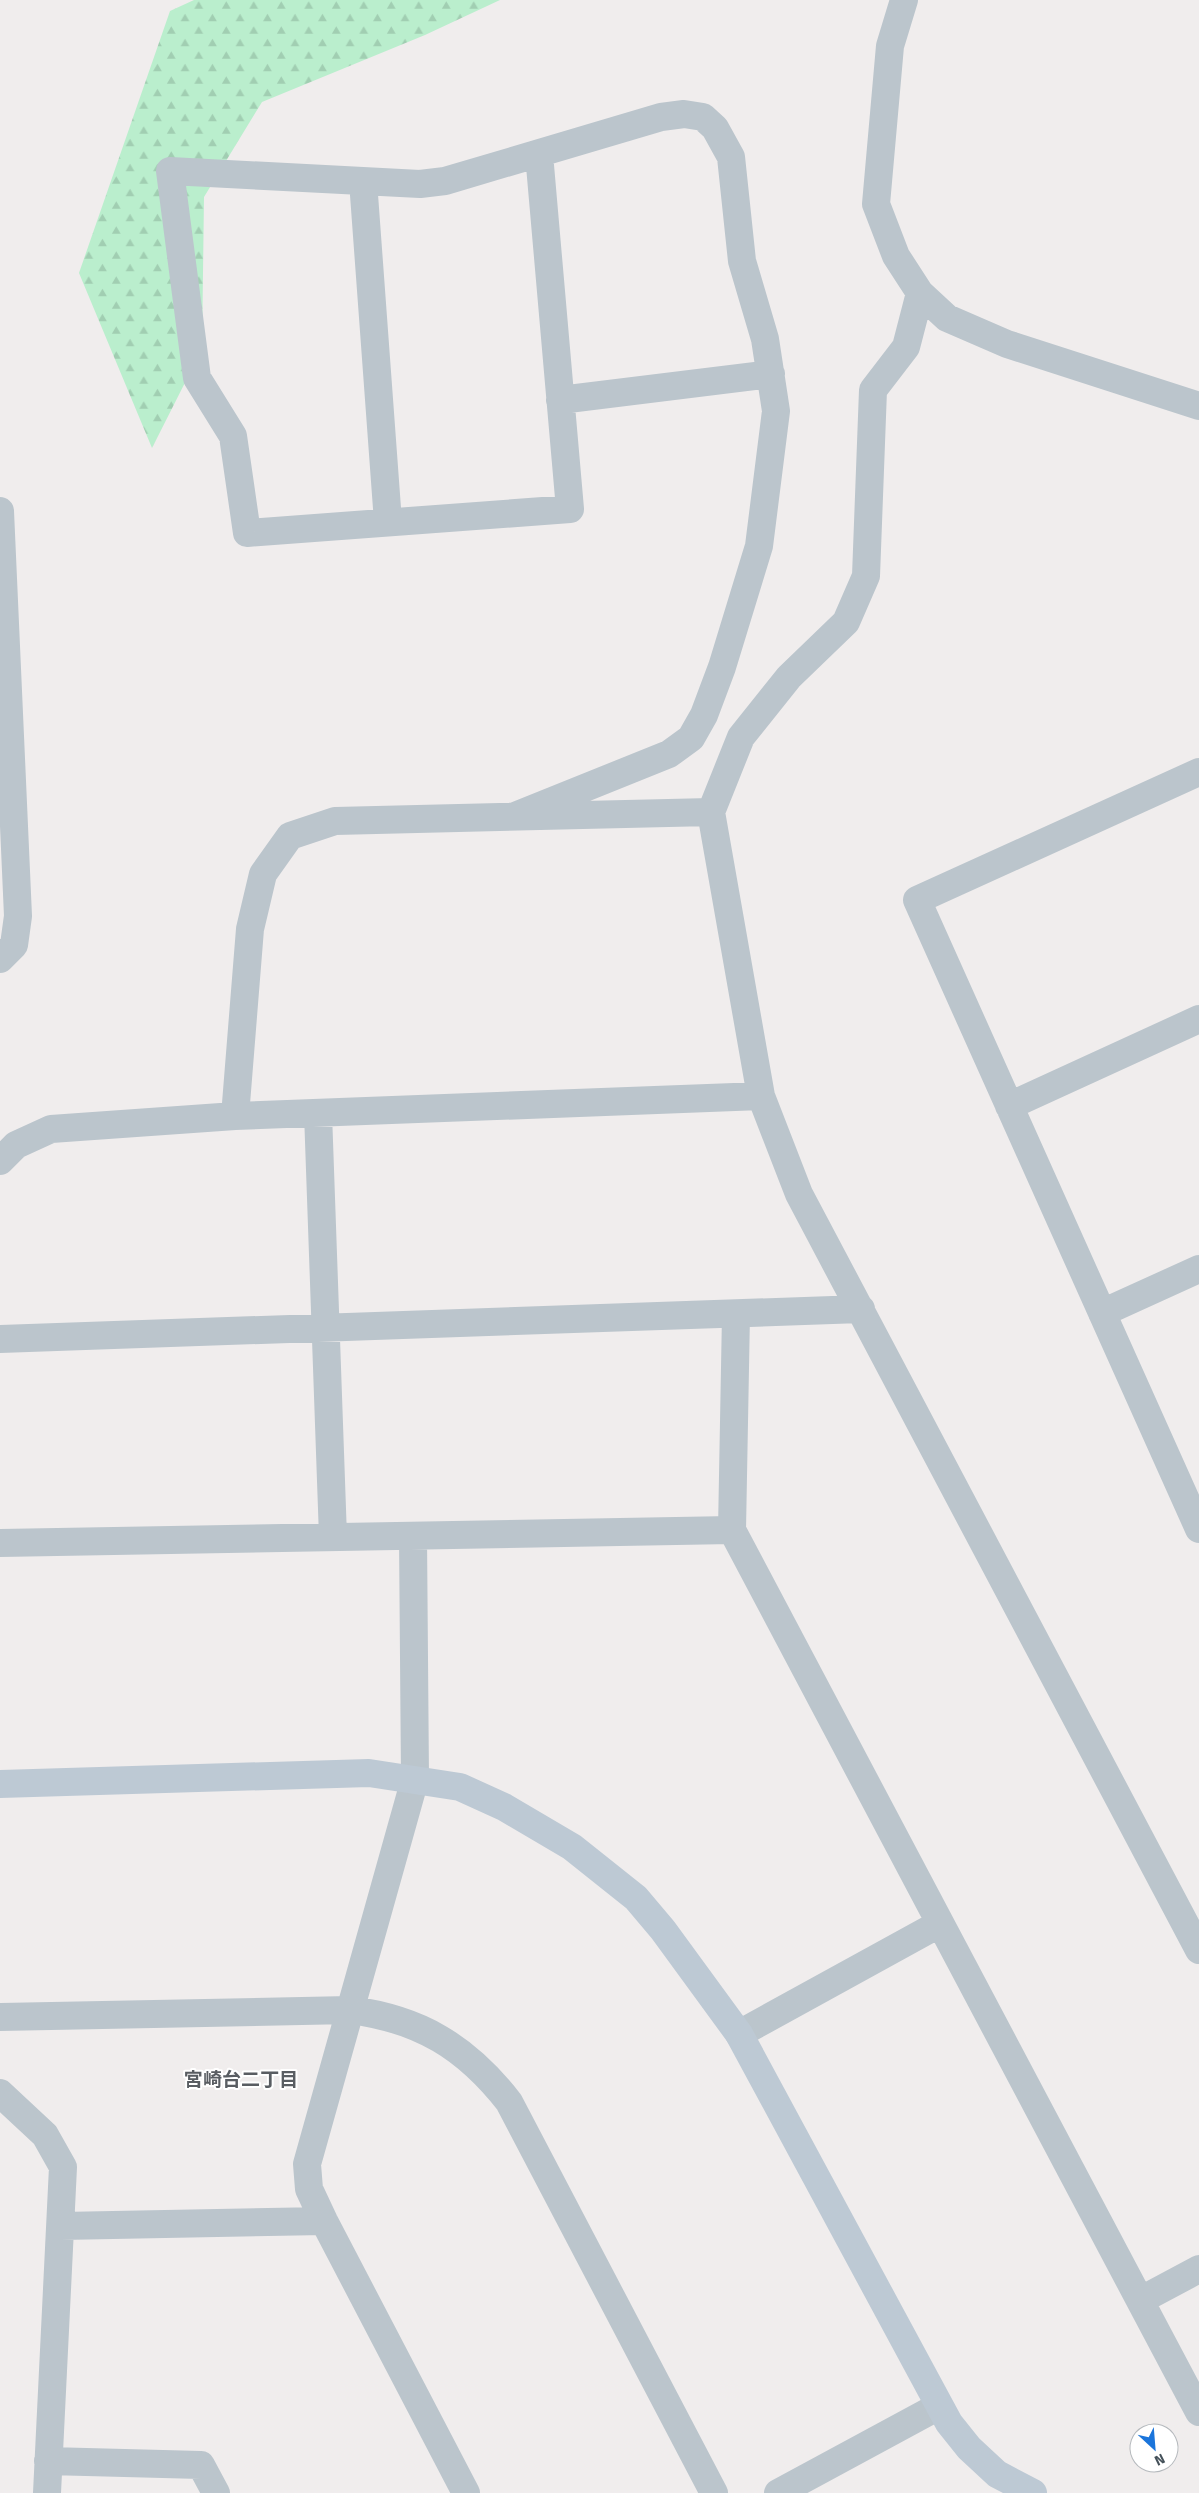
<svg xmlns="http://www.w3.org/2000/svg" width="1199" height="2493" viewBox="0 0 1199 2493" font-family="'Fira Sans','Noto Sans JP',sans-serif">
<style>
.forest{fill:url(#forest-firs)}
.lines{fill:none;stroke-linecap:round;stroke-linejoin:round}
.street{stroke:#bbc5cc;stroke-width:28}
.secondary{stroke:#bdc9d4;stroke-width:28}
.labels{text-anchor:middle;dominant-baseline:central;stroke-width:4;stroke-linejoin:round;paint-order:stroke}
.neighbourhood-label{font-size:19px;font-weight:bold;fill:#595d62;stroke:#fff}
</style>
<defs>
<pattern id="forest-firs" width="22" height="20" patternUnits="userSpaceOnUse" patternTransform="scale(1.25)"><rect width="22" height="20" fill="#baeecd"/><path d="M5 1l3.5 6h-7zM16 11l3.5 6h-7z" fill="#a1ceb2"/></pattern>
</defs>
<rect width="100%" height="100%" fill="#f0eded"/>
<path class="forest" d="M194 0H500L425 35 262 102 204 197 202 349 152 448 79 273 170 11Z"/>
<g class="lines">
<path class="street" d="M904 0 890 46 876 204 896 256 920 293 947 318 1007 344 1199 406
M363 181 388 522
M560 400 771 374
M0 511 18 916 14 945 0 959
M1199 772 917 900 1199 1529
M711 812 741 737 789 677 846 622 866 576 873 390 906 347 920 293
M515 816 669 754 691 738 704 715 722 667 759 546 776 411 765 339 742 261 731 157 715 128 703 117 684 114 661 117 445 181 420 184 170 171 197 378 233 436 247 533 570 509 539 154
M1009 1106 1199 1019
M318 1113 333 1537
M235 1116 250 929 263 874 290 836 335 821 711 812 761 1096 799 1194 1199 1950
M0 1161 16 1145 51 1129 235 1116 761 1096
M1102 1313 1199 1269
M0 1339 861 1309
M732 1530 736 1314
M413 1536 415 1779 307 2164 309 2189 324 2221 466 2493
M0 1543 732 1530 1199 2412
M0 2017 350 2010C420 2019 466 2047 509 2102L714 2493
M739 2034 939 1924
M0 2093 45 2135 63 2167 47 2493
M61 2226 324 2221
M1141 2300 1199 2269
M48 2461 201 2465 216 2493
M778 2493 939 2406"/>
<path class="secondary" d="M0 1784 369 1773 460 1787 504 1807 572 1847 636 1898 663 1930 739 2034 949 2423 969 2448 997 2474 1033 2493"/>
</g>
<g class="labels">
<g class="neighbourhood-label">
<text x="241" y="2079">宮崎台二丁目</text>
</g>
</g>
<g transform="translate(1154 2448) rotate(154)"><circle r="24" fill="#ffffff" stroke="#b5b9bd"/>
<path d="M0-4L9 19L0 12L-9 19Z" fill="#1b75db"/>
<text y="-8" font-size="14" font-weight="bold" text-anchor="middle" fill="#45515a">N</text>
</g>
</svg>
